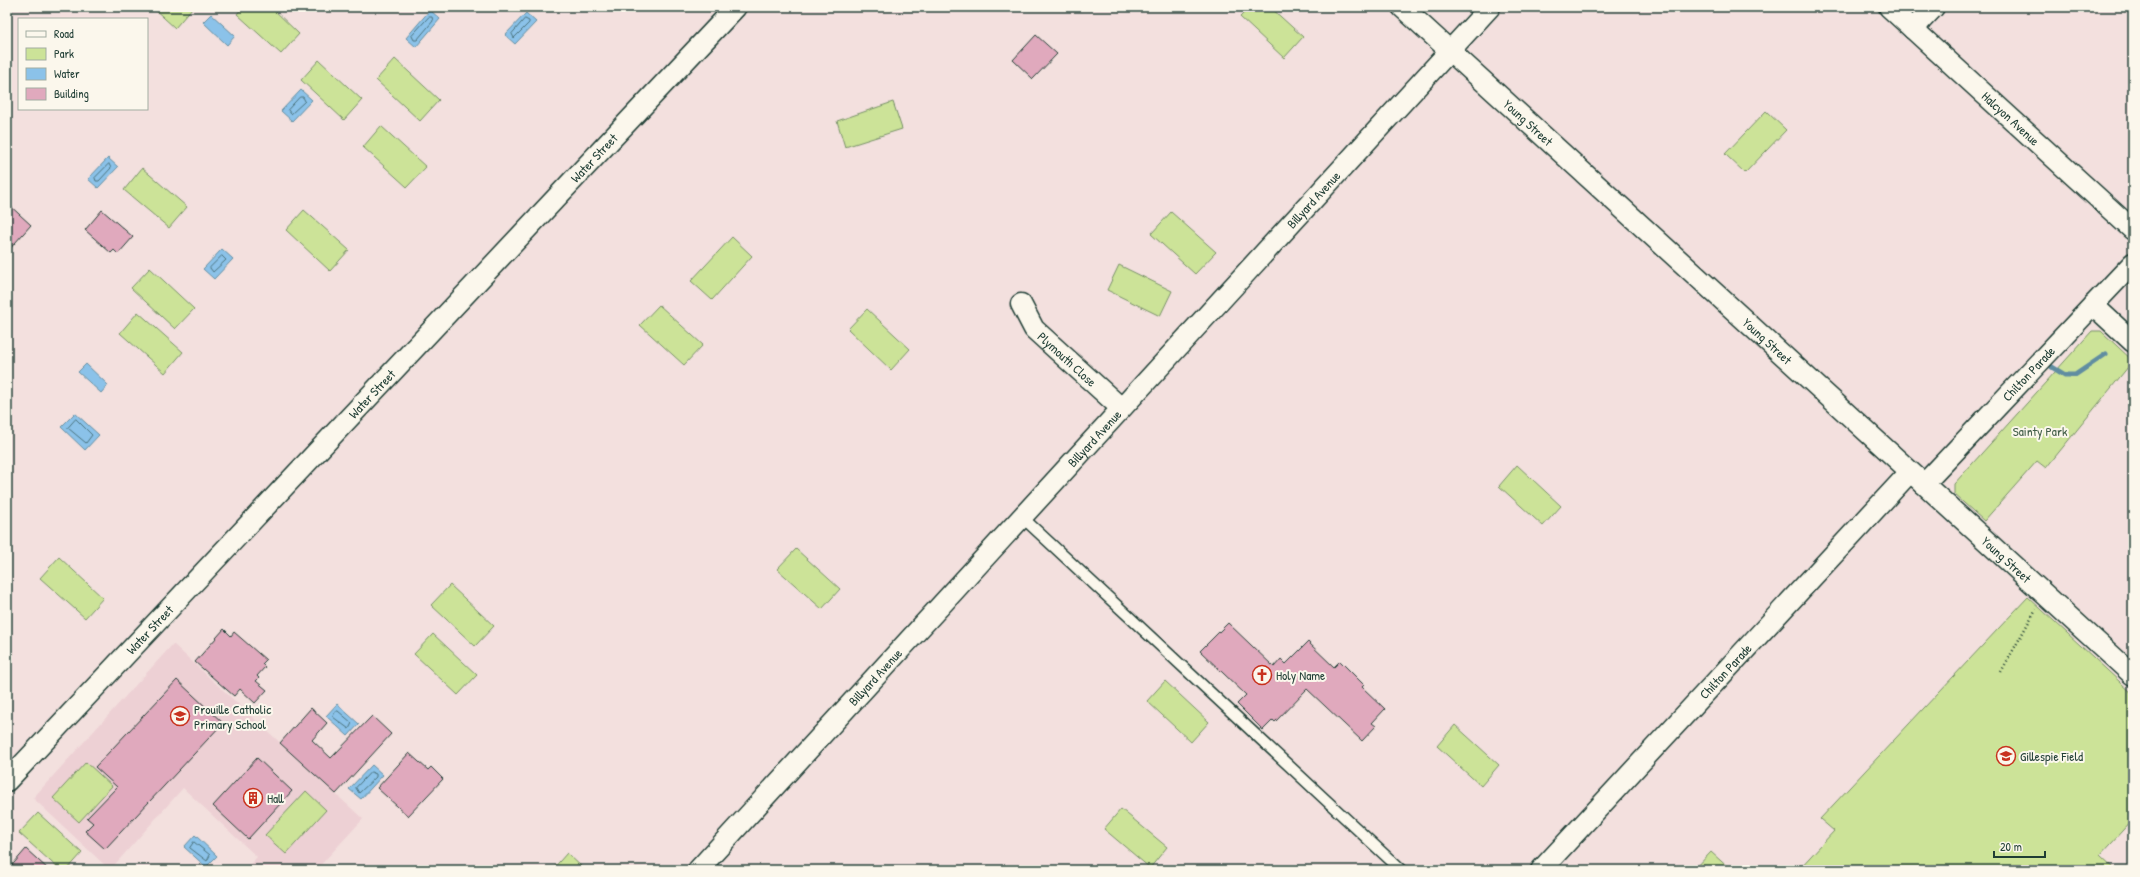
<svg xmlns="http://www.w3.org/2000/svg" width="2140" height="877" viewBox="0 0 2140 877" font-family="'Patrick Hand',sans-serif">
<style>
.built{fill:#edd0d4}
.green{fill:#cce398;stroke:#769066}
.water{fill:#8bc2e9;stroke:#608da1}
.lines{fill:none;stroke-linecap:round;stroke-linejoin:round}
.shore{stroke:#4a727c;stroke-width:1}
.stream{stroke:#608da1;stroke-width:5}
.building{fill:#e0a9bd;stroke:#1f3d34}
.lane-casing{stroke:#1f3d34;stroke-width:13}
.street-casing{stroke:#1f3d34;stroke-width:23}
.path{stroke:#1f3d34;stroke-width:2.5;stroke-dasharray:1 3;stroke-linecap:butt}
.lane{stroke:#fbf7ec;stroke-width:10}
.street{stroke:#fbf7ec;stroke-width:20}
.labels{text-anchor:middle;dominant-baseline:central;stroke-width:4;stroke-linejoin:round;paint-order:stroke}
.street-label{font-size:13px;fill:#1f3d34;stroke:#fbf7ec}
.park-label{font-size:13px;fill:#425e48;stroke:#fbf7ec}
.poi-label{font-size:13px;fill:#1f3d34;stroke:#fbf7ec;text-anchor:start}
</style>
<rect width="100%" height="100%" fill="#f3e0de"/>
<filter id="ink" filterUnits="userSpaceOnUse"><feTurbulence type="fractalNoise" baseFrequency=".025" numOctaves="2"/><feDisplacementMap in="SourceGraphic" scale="8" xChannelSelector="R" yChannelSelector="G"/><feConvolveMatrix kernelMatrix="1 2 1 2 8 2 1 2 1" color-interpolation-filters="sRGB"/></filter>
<g filter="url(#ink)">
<path class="built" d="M173 644 363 819 316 870H245L257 857 183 788 110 870 33 798Z"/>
<path class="green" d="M152 7H193L175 28Z
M243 7H271L299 34 281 54 237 14Z
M1250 7H1270L1303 37 1284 58 1240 17Z
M395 59 439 100 420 121 376 80Z
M319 60 362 100 344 120 301 80Z
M893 102 902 129 845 147 837 121Z
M1766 111 1786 130 1745 173 1725 154Z
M381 126 426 167 407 187 363 147Z
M142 168 187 207 169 228 124 190Z
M304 210 349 250 330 271 286 230Z
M1171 212 1216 252 1195 274 1151 234Z
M732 237 752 256 712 300 691 281Z
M1119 265 1172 291 1160 316 1107 290Z
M150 268 194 309 175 329 131 288Z
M659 305 703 345 684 365 640 325Z
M867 309 910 349 891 370 848 329Z
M138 312 183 352 165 373 120 333Z
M2092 331H2101L2133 361 2046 468 2037 461 1984 521 1954 494V484Z
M1517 465 1561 506 1543 526 1499 486Z
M796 549 840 589 822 609 777 569Z
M59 557 103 598 85 618 40 578Z
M450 585 494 626 475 646 431 605Z
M2028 597 2133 694V819L2100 855 2116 870H1798L1834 831 1820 819Z
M433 634 477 675 458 695 414 654Z
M1165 681 1209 722 1191 742 1147 701Z
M1455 725 1499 765 1481 786 1437 746Z
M86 762 112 786 79 822 53 798Z
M306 791 326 810 286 854 265 835Z
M1121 809 1167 847 1150 868 1104 829Z
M38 813 82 853 67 870H60L19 833Z
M1711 852 1731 870H1694Z
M567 853 585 870H552Z"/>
<path class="water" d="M430 10 440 19 416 47 406 38Z
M526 13 536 22 515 44 505 35Z
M211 14 235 36 227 45 203 22Z
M301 90 312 100 292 121 281 111Z
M108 158 118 167 98 188 88 179Z
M222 249 233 259 214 279 203 269Z
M86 364 108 385 101 393 78 372Z
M75 413 99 435 85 450 61 427Z
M337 704 359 724 348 736 326 716Z
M372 765 383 775 361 799 349 789Z
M195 835 217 856 206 867 184 847Z"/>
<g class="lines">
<path class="shore" d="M429 17H432L433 21 417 40H414L412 36Z
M525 19 529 21V23L514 38 512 34Z
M300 97H303L305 101 291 114 288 110Z
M109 164 111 168 99 181H96L95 178Z
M222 256 226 260 213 272 210 268Z
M76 419 92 435 86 443 68 428Z
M336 711H338L352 723 349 729 333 717Z
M371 772 376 774V777L359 793 356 788Z
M194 842 210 855 207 861 190 848Z"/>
<path class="stream" d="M2052 367 2065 375H2075L2106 354"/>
</g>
<path class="building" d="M1036 35 1057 54 1033 79 1013 60Z
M7 203 31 225 7 252Z
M102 210 133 237 118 254 114 250 111 253 85 230Z
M1228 623 1274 667 1281 659 1286 664 1308 642 1334 667 1340 661 1364 685 1362 687 1385 709 1372 723 1376 726 1362 741 1307 689 1275 722 1273 720 1263 730 1237 704 1246 695 1200 651Z
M224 629 231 636 234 632 266 660 262 664 265 667 257 676 259 678 256 681 267 690 255 703 240 689 234 696 195 662Z
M177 680 223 723 105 849 85 831 93 823 87 818 117 787 95 767Z
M311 708 327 723 312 740 331 758 372 716 391 734 336 794 280 743Z
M409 753 428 770 431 767 443 779 408 816 377 788Z
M257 758 292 791 248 839 213 806Z
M26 849 49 870H8Z"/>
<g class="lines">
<defs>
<path id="lane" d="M1022 517 1401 870"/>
<g id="street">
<path id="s1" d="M1402 7 2133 675"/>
<path id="s2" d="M1889 7 2133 230"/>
<path d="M1913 29 1934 7"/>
<path id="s3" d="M1021 304 1034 329 1121 408"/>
<path d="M2093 305 2133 342"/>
<path id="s4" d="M1924 484 2133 263"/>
<path id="s5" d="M7 781 736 7"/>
<path id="s6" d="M698 870 1490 7"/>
<path id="s7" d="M1541 870 1910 472"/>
</g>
</defs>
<use href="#lane" class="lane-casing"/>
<use href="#street" class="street-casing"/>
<path class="path" d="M2001 672 2036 609"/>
<use href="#lane" class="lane"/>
<use href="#street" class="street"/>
</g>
</g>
<defs>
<symbol id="church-ring" viewBox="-11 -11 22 22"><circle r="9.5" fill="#fbf7ec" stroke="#c8321e" stroke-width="1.5"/><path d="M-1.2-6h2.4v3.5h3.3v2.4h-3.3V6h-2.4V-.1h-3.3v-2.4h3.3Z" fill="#c8321e"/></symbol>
<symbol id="school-ring" viewBox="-11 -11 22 22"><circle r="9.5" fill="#fbf7ec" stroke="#c8321e" stroke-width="1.5"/><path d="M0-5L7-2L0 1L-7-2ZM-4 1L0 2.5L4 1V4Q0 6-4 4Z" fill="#c8321e"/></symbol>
<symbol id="building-ring" viewBox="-11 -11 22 22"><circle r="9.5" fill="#fbf7ec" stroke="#c8321e" stroke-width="1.5"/><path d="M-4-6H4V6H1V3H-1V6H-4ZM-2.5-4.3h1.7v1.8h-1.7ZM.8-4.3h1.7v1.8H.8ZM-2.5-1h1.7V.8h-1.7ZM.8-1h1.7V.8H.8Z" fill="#c8321e"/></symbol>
</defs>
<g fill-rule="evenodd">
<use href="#church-ring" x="1251" y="664" width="22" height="22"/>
<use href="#school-ring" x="169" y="705" width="22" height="22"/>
<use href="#school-ring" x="1995" y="745" width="22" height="22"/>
<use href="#building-ring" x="242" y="787" width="22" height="22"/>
</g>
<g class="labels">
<g class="street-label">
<text stroke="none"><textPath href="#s2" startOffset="165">Halcyon Avenue</textPath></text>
<text stroke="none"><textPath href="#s1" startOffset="171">Young Street</textPath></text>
<text stroke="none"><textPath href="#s5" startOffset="856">Water Street</textPath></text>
<text stroke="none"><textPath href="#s6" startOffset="910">Billyard Avenue</textPath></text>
<text stroke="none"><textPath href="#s1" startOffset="495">Young Street</textPath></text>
<text stroke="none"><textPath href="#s3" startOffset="73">Plymouth Close</textPath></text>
<text stroke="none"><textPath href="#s4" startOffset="152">Chilton Parade</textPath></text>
<text stroke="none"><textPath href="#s5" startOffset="532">Water Street</textPath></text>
<text stroke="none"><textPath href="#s6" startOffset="586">Billyard Avenue</textPath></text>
<text stroke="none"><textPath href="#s1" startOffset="819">Young Street</textPath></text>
<text stroke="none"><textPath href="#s5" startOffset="208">Water Street</textPath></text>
<text stroke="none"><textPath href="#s7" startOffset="271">Chilton Parade</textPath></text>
<text stroke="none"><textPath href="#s6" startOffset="262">Billyard Avenue</textPath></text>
</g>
<g class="park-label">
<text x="2040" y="431">Sainty Park</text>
</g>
<g class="poi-label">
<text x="1276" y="675">Holy Name</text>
<text x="194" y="709">Prouille Catholic<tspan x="194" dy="15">Primary School</tspan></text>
<text x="2020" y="756">Gillespie Field</text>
<text x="267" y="798">Hall</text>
</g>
</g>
<rect width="2140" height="877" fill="none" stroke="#fbf7ec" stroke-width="24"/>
<rect x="12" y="12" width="2116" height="853" fill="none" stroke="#1f3d34" stroke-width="1.5" filter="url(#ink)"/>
<rect x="18" y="18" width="130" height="92" fill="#fbf7ec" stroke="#a3ada2"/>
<rect x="26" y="31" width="20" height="6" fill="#fbf7ec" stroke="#a3ada2"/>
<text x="54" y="38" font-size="12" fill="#1f3d34">Road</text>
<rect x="26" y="48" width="20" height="12" fill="#cce398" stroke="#a3ada2"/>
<text x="54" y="58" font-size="12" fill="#1f3d34">Park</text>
<rect x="26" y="68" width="20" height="12" fill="#8bc2e9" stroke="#a3ada2"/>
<text x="54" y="78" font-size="12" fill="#1f3d34">Water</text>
<rect x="26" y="88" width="20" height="12" fill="#e0a9bd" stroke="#a3ada2"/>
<text x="54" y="98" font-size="12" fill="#1f3d34">Building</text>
<path d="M1994 851v6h51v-6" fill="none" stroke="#1f3d34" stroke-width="2"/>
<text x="2000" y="851" font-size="12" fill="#1f3d34" stroke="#fbf7ec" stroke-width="3" paint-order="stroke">20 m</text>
</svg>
